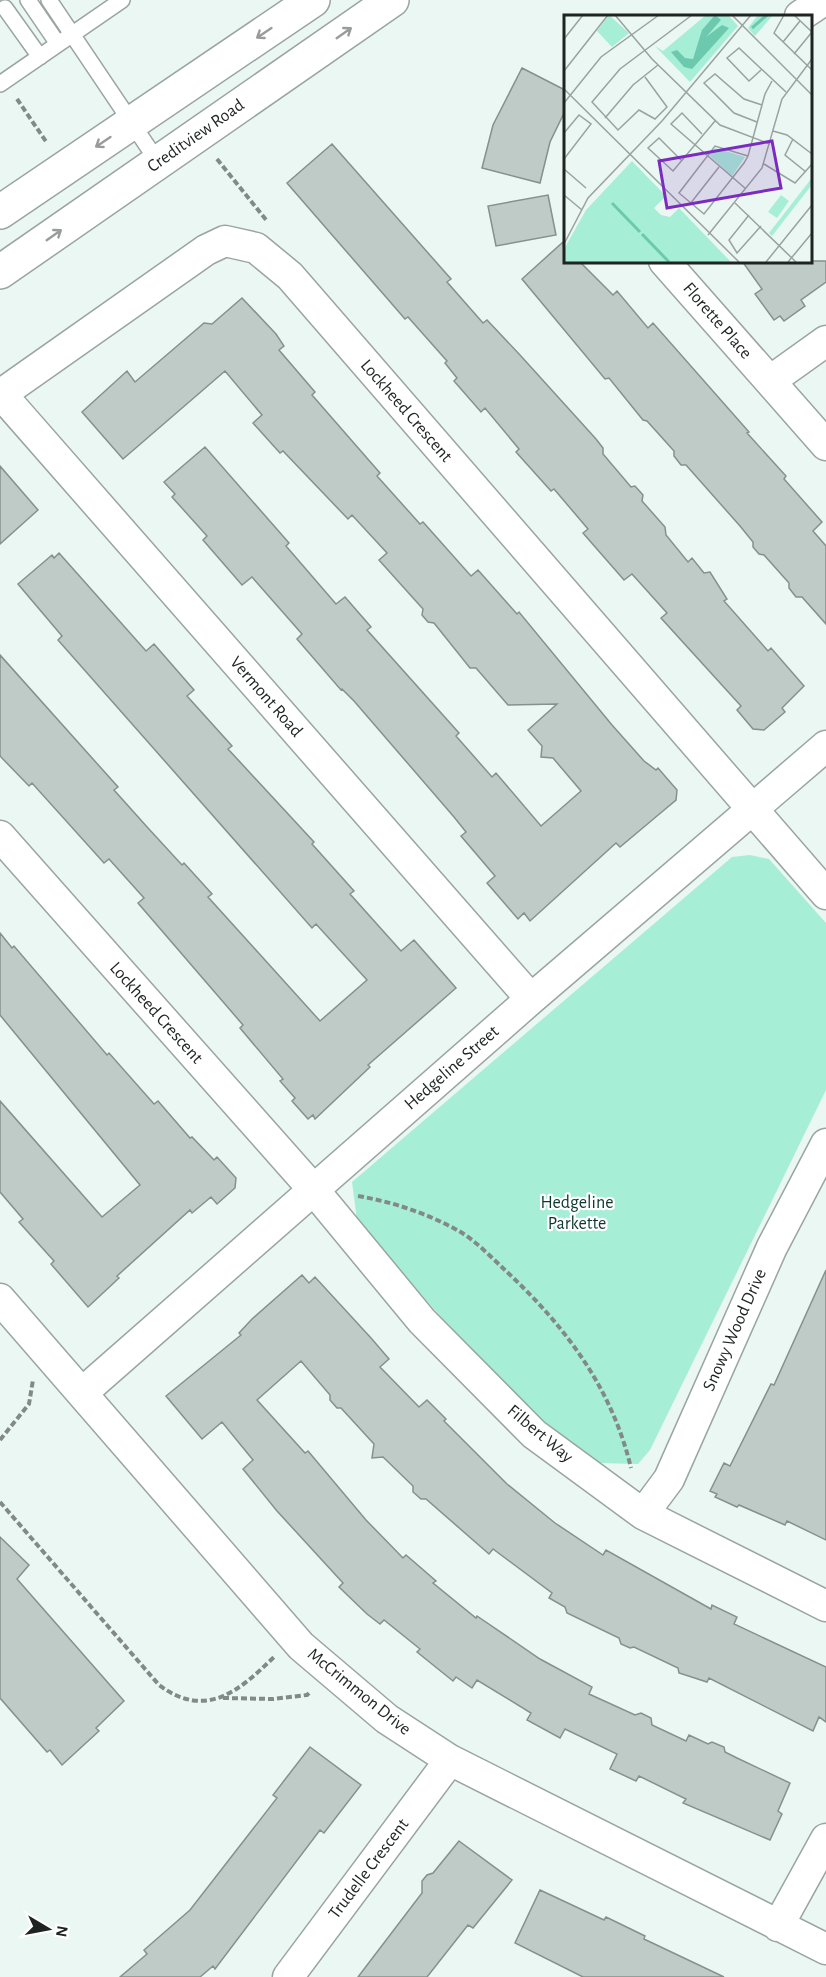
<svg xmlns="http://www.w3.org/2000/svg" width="826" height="1977" viewBox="0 0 826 1977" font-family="'Alegreya Sans',sans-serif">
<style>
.green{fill:#a7eed7}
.building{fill:#bfcbc7;stroke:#86908d;stroke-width:1.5}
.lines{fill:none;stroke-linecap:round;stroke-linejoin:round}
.service-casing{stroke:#9aa5a1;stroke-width:18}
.minor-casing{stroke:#9aa5a1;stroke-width:33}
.secondary-casing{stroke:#9aa5a1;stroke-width:36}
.path{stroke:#828a88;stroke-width:4;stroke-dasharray:6 3;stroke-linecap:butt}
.service{stroke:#fff;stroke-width:15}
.minor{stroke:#fff;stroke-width:30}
.secondary{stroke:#fff;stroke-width:33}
.oneway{stroke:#9a9c9c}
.labels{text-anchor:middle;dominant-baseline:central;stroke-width:4.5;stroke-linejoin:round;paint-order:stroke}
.street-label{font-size:18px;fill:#1f2322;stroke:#fff}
.park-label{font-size:18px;fill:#0d382d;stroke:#fff}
.inset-river{fill:none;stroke:#6cc9ad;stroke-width:3}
.inset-road{fill:none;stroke:#99a29f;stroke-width:1.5}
.view{fill:#7b2cbf;fill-opacity:0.15;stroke:#7b2cbf;stroke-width:3}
.inset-edge{fill:none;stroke:#1f2322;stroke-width:3}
</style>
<rect width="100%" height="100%" fill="#ebf7f3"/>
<path class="green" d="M750 855 769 859 826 923V1090L650 1450 638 1464 597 1463 504 1390 357 1220 352 1182 732 857Z"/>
<path class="building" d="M522 68 565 90V111L550 142 540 183 482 168 493 125Z
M332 144 451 279 447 282 483 323 487 320 520 355 596 439 603 448V454L631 487 635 486 643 495 642 501 665 527 666 535 688 562 692 558 704 573 710 572 727 599 724 601 768 651 771 648 804 686 782 708 785 712 764 730 753 729 737 710 741 706 661 618 667 613 632 574 624 580 583 533 588 529 554 489 551 491 516 452 519 449 485 408 481 412 454 381 457 378 445 363 447 361 408 317 405 319 287 183Z
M548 195 556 235 496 246 488 206Z
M563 242 565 261H579L613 295 617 291 648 328 653 323 749 432 747 433 786 476 784 479 822 522 813 531 826 546V624L802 597H796L789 588V583L764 555 759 554 753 547V542L740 526 686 465H681L674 456V451L647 421 643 420 609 378 605 379 522 279Z
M742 261H826V282L801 300 805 306 784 321 780 316 774 320 755 294 762 289Z
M242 298 276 334 284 346 279 350 315 392 312 395 380 473 377 476 420 524 423 522 471 576 478 570 517 614 519 612 612 725 644 761 656 770 658 768 677 790 676 800 657 816 620 847 616 843 530 921 524 913 518 919 487 883 495 876 461 836 466 832 454 817 354 701 342 689 341 690 297 639 302 634 252 577 242 585 203 540 207 536 172 497 175 494 164 482 205 447 289 543 286 546 336 604 345 597 371 627 367 630 459 733 456 736 492 777 496 773 541 826 581 791 553 758 541 757 542 746 528 730 557 704 508 705 476 668H470L434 623 428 622 422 615 423 609 379 560 387 553 352 515 348 519 283 451 280 453 253 423 262 415 225 371 123 459 82 412 127 371 135 382 204 323 212 324Z
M0 466 38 510 0 544Z
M59 553 146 651 154 644 194 690 187 696 232 746 228 749 314 842 312 844 354 891 350 894 401 951 414 940 456 988 368 1065 370 1067 315 1119 313 1115 308 1119 292 1101 295 1098 280 1081 283 1079 240 1028 243 1025 138 903 144 898 109 859 104 863 32 783 29 786 0 756V655L118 787 114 790 148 828 182 865 184 863 212 894 208 897 320 1021 367 980 316 924 312 928 58 640 62 636 18 584 52 555 54 558Z
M0 933 12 948 14 946 107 1055 109 1053 154 1104 158 1101 190 1138 192 1137 214 1160 217 1157 236 1178 235 1188 217 1204 211 1197 192 1213 190 1210 117 1276 119 1278 88 1307 51 1264 54 1261 19 1222 23 1219 0 1192V1101L102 1217 140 1185 0 1015Z
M826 1270V1540L787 1521 785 1525 739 1505 737 1507 715 1497 717 1494 710 1491 724 1463 730 1466 771 1384 774 1385Z
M302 1275 309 1283 315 1277 371 1338 389 1359 380 1367 419 1407 427 1400 446 1419 444 1421 507 1484 555 1523 603 1555 606 1550 711 1609 712 1605 737 1617 734 1624 826 1667V1722L819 1717 813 1731 709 1678 707 1682 679 1673 678 1668 634 1647 630 1648 621 1644 619 1638 567 1613 565 1607 549 1598 552 1593 493 1549 489 1554 426 1499H421L413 1492V1486L383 1457 372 1458 374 1444 341 1408H337L330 1400V1395L301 1361 257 1400 305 1453 308 1451 366 1520 403 1558 406 1555 436 1581 433 1583 476 1618 477 1616 540 1659 592 1687 589 1694 635 1715 641 1713 651 1718 652 1725 686 1741 689 1735 708 1744 712 1742 724 1747 725 1752 737 1758 790 1783 778 1811 782 1814 770 1840 683 1803 686 1799 639 1776 636 1781 610 1769 617 1754 565 1729 560 1738 527 1720 531 1713 477 1680 472 1688 456 1677 453 1681 417 1652 420 1649 384 1620 380 1624 367 1614 339 1587 343 1583 277 1511 243 1469 253 1460 222 1422 202 1439 166 1396 241 1335 239 1333 252 1319Z
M0 1537 29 1565 17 1579 124 1701 96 1728 99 1731 62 1765 50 1750 47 1752 0 1698Z
M310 1747 361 1785 324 1833 320 1830 215 1969 213 1966 200 1977H120L147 1954 144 1950 190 1910 277 1798 273 1795Z
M459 1841 512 1880 473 1928 468 1925 427 1977H358L422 1893V1881L427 1875 433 1873Z
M540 1890 604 1920 606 1917 645 1936 644 1939 724 1977H583L515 1943Z"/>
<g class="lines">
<defs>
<path id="service" d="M28 0 58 44
M49 0 158 162
M5 8 40 57
M0 84 122 0"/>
<path id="minor" d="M800 16 824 0
M664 261 826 445
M770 381 826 341
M1 394 531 999
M0 395 206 250 225 241 256 248 290 276 826 894
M0 836 313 1189 422 1321 534 1434 643 1514 826 1606
M0 1299 301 1646 387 1719 450 1760 826 1949
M82 1393 531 999 826 746
M643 1514 669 1479 772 1247 826 1144
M778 1926 826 1839
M288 1977 450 1760"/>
<path id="secondary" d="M0 212 313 0
M0 272 392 0"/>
</defs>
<use href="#service" class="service-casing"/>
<use href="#minor" class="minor-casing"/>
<use href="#secondary" class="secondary-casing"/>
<path class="path" d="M17 99 47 143
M217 159 267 221
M358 1196C393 1202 426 1213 457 1230 474 1239 491 1257 506 1271 565 1326 612 1388 631 1468
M0 1440 29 1404 33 1380
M0 1502 159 1685C206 1720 239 1691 274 1657
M223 1698 273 1699 307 1695 310 1692"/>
<use href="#service" class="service"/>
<use href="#minor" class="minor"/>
<use href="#secondary" class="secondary"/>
</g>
<defs><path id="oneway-shaft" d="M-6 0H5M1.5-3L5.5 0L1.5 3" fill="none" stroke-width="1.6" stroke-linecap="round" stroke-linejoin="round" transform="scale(1.5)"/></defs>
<g class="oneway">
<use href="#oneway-shaft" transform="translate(264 33) rotate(146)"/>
<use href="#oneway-shaft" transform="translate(344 33) rotate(-35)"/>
<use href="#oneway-shaft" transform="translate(103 142) rotate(146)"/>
<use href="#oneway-shaft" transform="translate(54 235) rotate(-35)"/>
</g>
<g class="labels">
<g class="street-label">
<text transform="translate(196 136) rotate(-35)">Creditview Road</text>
<text transform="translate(717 321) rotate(49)">Florette Place</text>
<text transform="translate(406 411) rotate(49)">Lockheed Crescent</text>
<text transform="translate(266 697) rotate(49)">Vermont Road</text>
<text transform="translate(156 1013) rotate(48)">Lockheed Crescent</text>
<text transform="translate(452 1068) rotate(-41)">Hedgeline Street</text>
<text transform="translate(735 1330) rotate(-66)">Snowy Wood Drive</text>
<text transform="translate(540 1434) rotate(40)">Filbert Way</text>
<text transform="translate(359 1692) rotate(39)">McCrimmon Drive</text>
<text transform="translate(369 1869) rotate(-53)">Trudelle Crescent</text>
</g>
<g class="park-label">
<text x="577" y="1203">Hedgeline<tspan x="577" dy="21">Parkette</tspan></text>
</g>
</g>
<g transform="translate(564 15)">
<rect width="248" height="248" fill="#ebf7f3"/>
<path d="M45 0 65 18 48 32 33 16ZM142 0H164L174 11 126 67 91 31 99 36ZM194 0H209L191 21 184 13ZM151 133 181 142 168 161 145 140ZM68 146 102 181 90 193 97 200 106 202 115 193 167 247H0V234L22 195ZM247 164V171L208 221 205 218ZM217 180 225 186 213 203 204 197Z" fill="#a7eed7"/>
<path d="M151 0 157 5 142 22 158 10 165 13 128 54 120 52 107 37 113 35 121 43 129 44 138 15Z" fill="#6cc9ad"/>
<path class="inset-river" d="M188 13 203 0M48 188 76 217M78 219 105 247"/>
<path class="inset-road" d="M51 0 88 44 156 110 206 129M168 0 248 80M220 0 210 18 248 55M230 0 248 17M0 24 19 0M219 27 236 6M230 39 248 17M197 55 185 66 163 43 175 33 222 77M0 56 44 0M81 62 103 92 91 104 75 95 54 115 28 87 56 54 128 0M0 74 175 247M0 88 37 42 95 0M41 103 69 70 94 50M193 107 170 98 140 68 151 59 180 84 198 90M209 116 223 120 248 139M0 118 15 100 27 109 0 144M138 119 118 98 107 109 182 174M229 124 221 140 242 157M184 141 151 131 115 178 140 199 180 148 184 141 201 79 208 66M117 145 95 123 84 133 109 156 151 106M200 149 231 168 248 149M0 154 22 173M0 180 18 195M171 188 232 247M126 189 155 152M185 200 165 225 173 238 197 211M144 220 198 153 218 84 248 44M0 229 24 183 98 106 187 0M202 247 248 190M224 247 248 218"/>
<path class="view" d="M208 126 217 173 103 193 95 146Z"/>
<rect width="248" height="248" class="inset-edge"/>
</g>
<g transform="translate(48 1929) rotate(100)" stroke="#ffffff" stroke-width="4.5" paint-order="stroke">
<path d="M0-4.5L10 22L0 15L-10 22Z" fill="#1f2322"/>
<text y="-9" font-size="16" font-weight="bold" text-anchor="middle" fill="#1f2322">N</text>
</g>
</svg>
